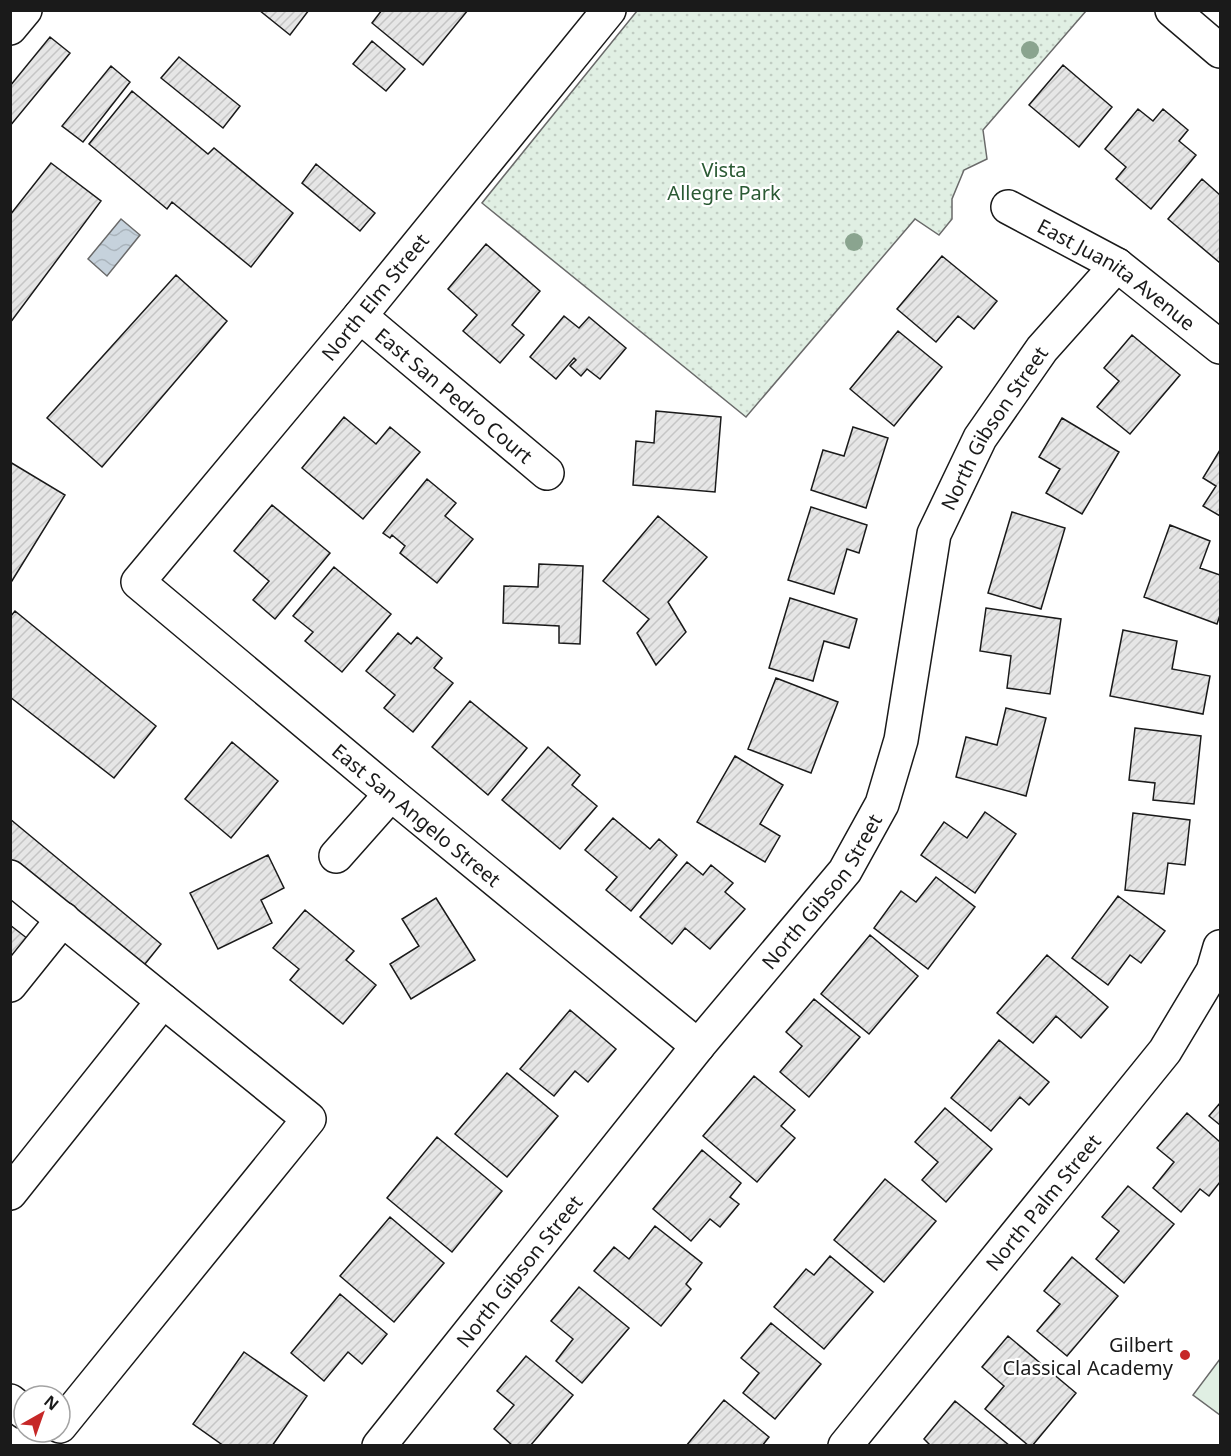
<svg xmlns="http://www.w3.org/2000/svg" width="1231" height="1456" viewBox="0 0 1231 1456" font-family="'Noto Sans',sans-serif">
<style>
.grass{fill:#e0efe3;stroke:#6a6a6a;stroke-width:1.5}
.park{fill:url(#park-dots);stroke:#6a6a6a;stroke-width:1.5}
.water{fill:url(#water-waves);stroke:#6a6a6a;stroke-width:1.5}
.building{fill:url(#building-hatch);stroke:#1a1a1a;stroke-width:1.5}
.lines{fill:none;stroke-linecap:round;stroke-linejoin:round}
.minor-casing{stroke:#1a1a1a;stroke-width:36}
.minor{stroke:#fff;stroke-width:33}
.tree{fill:#8aa48f}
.poi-dot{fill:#c62828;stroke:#fff;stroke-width:2}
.labels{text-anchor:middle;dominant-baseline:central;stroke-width:4.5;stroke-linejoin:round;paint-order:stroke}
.park-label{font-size:20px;fill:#2b5a34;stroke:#fff}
.street-label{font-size:20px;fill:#1a1a1a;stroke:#fff}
.poi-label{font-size:20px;fill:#1a1a1a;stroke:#fff;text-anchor:end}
</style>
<defs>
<pattern id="park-dots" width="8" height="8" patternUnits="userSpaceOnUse" patternTransform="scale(1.5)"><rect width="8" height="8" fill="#e0efe3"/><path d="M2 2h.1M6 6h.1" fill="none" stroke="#c0ccc2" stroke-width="1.8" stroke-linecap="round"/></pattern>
<pattern id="water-waves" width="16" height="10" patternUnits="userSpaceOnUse" patternTransform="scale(1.5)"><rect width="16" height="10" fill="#c6d2dc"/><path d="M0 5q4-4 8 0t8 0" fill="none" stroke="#aab4bc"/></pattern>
<pattern id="building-hatch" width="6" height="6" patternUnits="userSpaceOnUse" patternTransform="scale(1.5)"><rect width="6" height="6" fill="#e6e6e6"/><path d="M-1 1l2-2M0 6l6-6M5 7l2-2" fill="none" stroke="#c5c5c5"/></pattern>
</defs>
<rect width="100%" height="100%" fill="#fff"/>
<path class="grass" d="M1220 1359V1415L1193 1395Z"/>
<path class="park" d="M637 11V10L1086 11 983 130 987 159 964 170 952 199V219L939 235 915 219 746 417 482 203Z"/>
<path class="water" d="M121 219 140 235 107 276 88 259Z"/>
<path class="building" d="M259 10H309L290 35Z
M382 10H468L423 65 372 23Z
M50 37 70 53 10 126V86Z
M372 41 405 69 386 91 353 64Z
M179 57 240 106 223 128 161 78Z
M1063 65 1112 107 1079 147 1029 105Z
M111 66 130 82 83 142 62 126Z
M132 91 208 154 214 148 293 213 251 267 172 202 167 209 89 144Z
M1138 109 1153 121 1163 109 1188 130 1179 141 1196 155 1151 209 1116 179 1126 167 1105 149Z
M51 163 101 201 10 323V215Z
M316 164 375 213 360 231 302 183Z
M1202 179 1220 195V263L1168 219Z
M486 244 540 291 512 325 524 335 500 363 463 331 477 315 448 289Z
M942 256 997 301 974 329 958 316 936 342 897 309Z
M176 275 227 321 102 467 47 418Z
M564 316 579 328 589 317 626 348 600 379 587 369 581 376 570 366 576 360 574 358 556 379 530 357Z
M898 331 942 367 894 426 850 389Z
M1132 335 1180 375 1130 434 1097 407 1119 381 1104 368Z
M656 411 721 417 715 492 633 485 636 441 654 443Z
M344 417 376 444 390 427 420 452 363 519 302 468Z
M1062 418 1119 452 1082 514 1046 493 1060 469 1039 457Z
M853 427 888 438 866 508 811 490 823 450 844 456Z
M1220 450V516L1203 506 1216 486 1203 478Z
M10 462 65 495 10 584Z
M427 479 456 503 445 516 473 539 437 583 400 553 405 546 392 535 390 538 383 533Z
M272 505 330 553 275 619 253 600 269 581 234 551Z
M811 507 867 525 859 553 847 549 834 594 788 580Z
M1012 512 1065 528 1041 609 988 593Z
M658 516 707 557 668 602 686 632 656 665 637 633 649 619 603 581Z
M1170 525 1210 541 1200 568 1220 575V615L1217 624 1144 597Z
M539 564 583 566 580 644 559 643V626L503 623 504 586 538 587Z
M334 567 391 614 342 672 305 641 313 632 293 616Z
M790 598 857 619 849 648 824 641 813 681 769 668Z
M986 608 1061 619 1050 694 1007 688 1011 656 980 651Z
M15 611 156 726 114 778 10 697V617Z
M1123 630 1177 641 1172 669 1210 676 1203 714 1110 696Z
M398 633 411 644 417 637 442 658 434 668 453 683 413 732 384 708 395 695 366 671Z
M776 678 838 702 811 773 748 749Z
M470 701 527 748 488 795 432 747Z
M1006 708 1046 718 1026 796 956 777 966 737 997 745Z
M1135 728 1201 736 1194 804 1153 800 1155 783 1129 780Z
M232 742 278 781 231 838 185 799Z
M548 747 580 775 572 785 597 806 560 849 502 800Z
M735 756 783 785 760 824 780 836 765 862 697 822Z
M985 812 1016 834 975 893 921 855 944 822 967 838Z
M1133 813 1190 820 1185 865 1168 863 1164 894 1125 890Z
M613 818 650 849 659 839 677 855 631 911 606 890 617 877 585 850Z
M10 819 161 944 141 969 10 861Z
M268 855 284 888 261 900 272 923 218 949 190 893Z
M687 862 703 875 711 865 733 883 725 892 745 909 710 949 685 928 672 944 640 917Z
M936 877 975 907 928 969 874 928 901 891 916 902Z
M1118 896 1165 931 1141 963 1130 955 1108 985 1072 958Z
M436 898 475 960 411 999 390 964 419 946 402 919Z
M305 910 354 951 346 960 376 985 343 1024 290 980 299 969 273 948Z
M10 925 28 939 10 961Z
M870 935 918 976 869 1034 821 994Z
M1047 955 1108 1007 1081 1038 1056 1016 1033 1043 997 1013Z
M814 999 860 1037 809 1097 780 1072 802 1046 786 1032Z
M570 1010 616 1049 588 1082 575 1071 554 1096 520 1069Z
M999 1040 1049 1082 1029 1105 1020 1097 991 1131 951 1098Z
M507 1073 558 1116 507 1177 455 1134Z
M754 1076 795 1110 781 1126 795 1138 757 1182 703 1136Z
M1220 1103V1125L1209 1116Z
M945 1108 992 1149 946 1202 922 1180 938 1162 915 1142Z
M1187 1113 1220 1142V1182L1209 1196 1200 1189 1181 1212 1153 1188 1174 1162 1157 1148Z
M437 1137 502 1191 452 1252 387 1198Z
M702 1150 741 1183 730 1197 739 1204 720 1227 710 1219 691 1241 653 1209Z
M885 1179 936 1221 884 1282 834 1240Z
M1128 1186 1174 1224 1124 1283 1096 1259 1119 1231 1102 1217Z
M390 1217 444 1263 394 1322 340 1276Z
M655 1226 702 1263 686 1284 691 1289 661 1326 594 1271 614 1247 629 1259Z
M830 1256 873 1292 824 1349 774 1307 806 1269 814 1275Z
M1072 1257 1118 1296 1067 1356 1037 1331 1060 1304 1044 1291Z
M579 1287 629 1328 582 1383 556 1361 573 1339 551 1321Z
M340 1294 387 1334 362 1364 348 1352 324 1381 291 1353Z
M771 1323 821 1364 775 1419 743 1393 759 1373 741 1358Z
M1008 1336 1076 1393 1032 1446H1029L985 1409 1004 1386 982 1367Z
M244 1352 307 1396 272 1446H224L193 1424Z
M526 1356 573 1395 530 1446H513L494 1429 514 1405 497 1391Z
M724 1400 769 1437 762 1446H686Z
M955 1401 1010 1446H931L924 1439Z"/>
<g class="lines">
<defs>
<g id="minor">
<path id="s1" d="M609 10 360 316 138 582 391 794 698 1046"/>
<path d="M1172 10 1220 51"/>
<path d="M10 28 25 10"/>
<path id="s2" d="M1008 207 1117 265 1220 347"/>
<path id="s3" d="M360 316 547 473"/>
<path d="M336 856 391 794"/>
<path d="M10 877 309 1119 60 1426"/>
<path d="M10 985 63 919"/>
<path d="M10 1193 163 1001"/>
<path d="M10 1401 24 1412"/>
<path id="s4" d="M379 1446 698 1046 845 871 882 804 901 740 934 534 980 438 1042 349 1117 265"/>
<path id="s5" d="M845 1446 1165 1051 1213 971 1220 947"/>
</g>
</defs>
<use href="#minor" class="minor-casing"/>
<use href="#minor" class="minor"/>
</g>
<g class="tree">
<circle cx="1030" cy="50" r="9"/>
<circle cx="854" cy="242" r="9"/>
</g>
<circle class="poi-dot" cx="1185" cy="1355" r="6"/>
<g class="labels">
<g class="park-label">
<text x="724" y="169">Vista<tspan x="724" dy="23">Allegre Park</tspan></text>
</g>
<g class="street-label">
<text stroke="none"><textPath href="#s2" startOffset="128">East Juanita Avenue</textPath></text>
<text transform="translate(375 297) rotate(-51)">North Elm Street</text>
<text stroke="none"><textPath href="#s3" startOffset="123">East San Pedro Court</textPath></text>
<text stroke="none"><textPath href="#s4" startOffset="1214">North Gibson Street</textPath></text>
<text stroke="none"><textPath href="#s1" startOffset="1104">East San Angelo Street</textPath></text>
<text stroke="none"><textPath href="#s4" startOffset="710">North Gibson Street</textPath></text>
<text stroke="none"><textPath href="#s5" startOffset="314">North Palm Street</textPath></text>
<text stroke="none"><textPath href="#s4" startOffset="224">North Gibson Street</textPath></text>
</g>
<g class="poi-label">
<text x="1173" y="1344">Gilbert<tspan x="1173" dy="23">Classical Academy</tspan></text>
</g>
</g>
<rect width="1231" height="1456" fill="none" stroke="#1a1a1a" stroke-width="24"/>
<g transform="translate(42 1414) rotate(40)"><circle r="28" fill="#ffffff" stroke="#a3a3a3" stroke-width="1.5"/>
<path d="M0-4.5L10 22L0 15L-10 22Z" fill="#c62828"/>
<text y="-9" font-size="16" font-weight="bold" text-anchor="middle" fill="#1a1a1a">N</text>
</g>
</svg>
